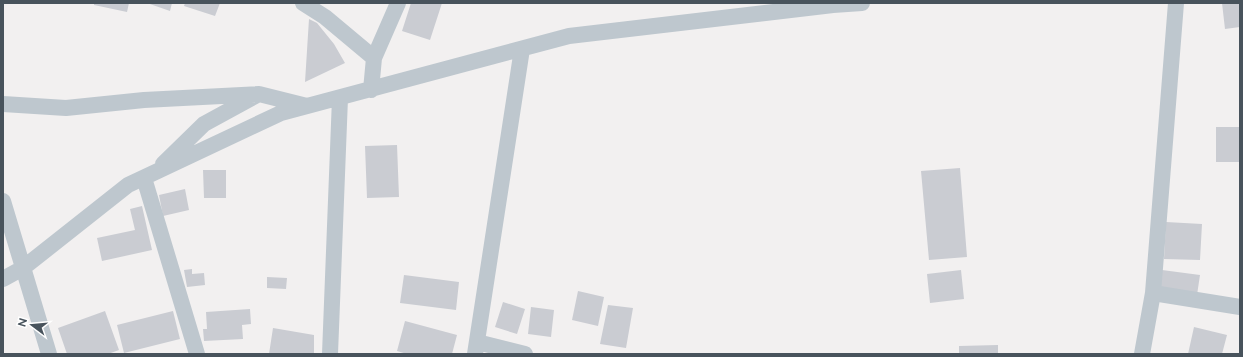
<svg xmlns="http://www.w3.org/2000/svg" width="1243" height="357" viewBox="0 0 1243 357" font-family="Raleway,sans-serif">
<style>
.building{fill:#caccd2}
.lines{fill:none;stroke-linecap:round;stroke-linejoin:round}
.minor{stroke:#bec7ce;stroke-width:16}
</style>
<rect width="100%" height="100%" fill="#f2f0f0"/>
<path class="building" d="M94 3H129L127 12 94 5Z
M147 3H172L170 11Z
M185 3H220L215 16 184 6Z
M411 3H442L430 40 402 31Z
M1222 3H1240V27L1225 29Z
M309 19 317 23 334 44 345 63 305 82Z
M1216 127H1240V162H1216Z
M397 145 399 197 367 198 365 146Z
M960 168 967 257 929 260 921 171Z
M203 170H226V198H204Z
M185 189 189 210 163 216 159 195Z
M142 206 152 250 102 261 97 238 135 230 130 209Z
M1166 222 1202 224 1200 260 1164 259Z
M192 269V274L204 273 205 285 187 287 184 270Z
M961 270 964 299 930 303 927 274Z
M1162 270 1200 275 1197 295 1160 290Z
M404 275 459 282 456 310 400 303Z
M267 277 287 278 286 289 267 288Z
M578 291 604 297 598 326 572 320Z
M503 302 525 309 517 334 495 327Z
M608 305 633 308 626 348 600 344Z
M531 307 554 310 551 337 528 334Z
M250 309 251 324 242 325 243 339 204 341 203 329H207L206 312Z
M105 311 119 350 108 354H67L58 328Z
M173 311 180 339 124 353 117 325Z
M405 321 457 335 452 354H407L397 351Z
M1194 327 1227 335 1222 354H1188Z
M273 328 314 335V354H269Z
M998 345V354H959V346Z"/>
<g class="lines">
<path class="minor" d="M303 3 325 17 374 58
M371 90 374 58 398 3
M3 104 66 108 144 100 259 94
M163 164 204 124 259 94 307 106
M144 178 197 354
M3 201 49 354
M3 279 23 268 128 185 281 113 569 36 833 5 862 3
M1153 293 1240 307
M477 342 525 354
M330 354 340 98
M475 354 522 49
M1142 354 1153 293 1176 3"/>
</g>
<rect width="1243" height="357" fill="none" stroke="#48535c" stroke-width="8"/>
<g transform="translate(32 325) rotate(286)" stroke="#ffffff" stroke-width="3" paint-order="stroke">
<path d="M0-3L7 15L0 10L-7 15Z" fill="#48535c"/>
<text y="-6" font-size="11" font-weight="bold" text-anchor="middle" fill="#48535c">N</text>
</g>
</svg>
